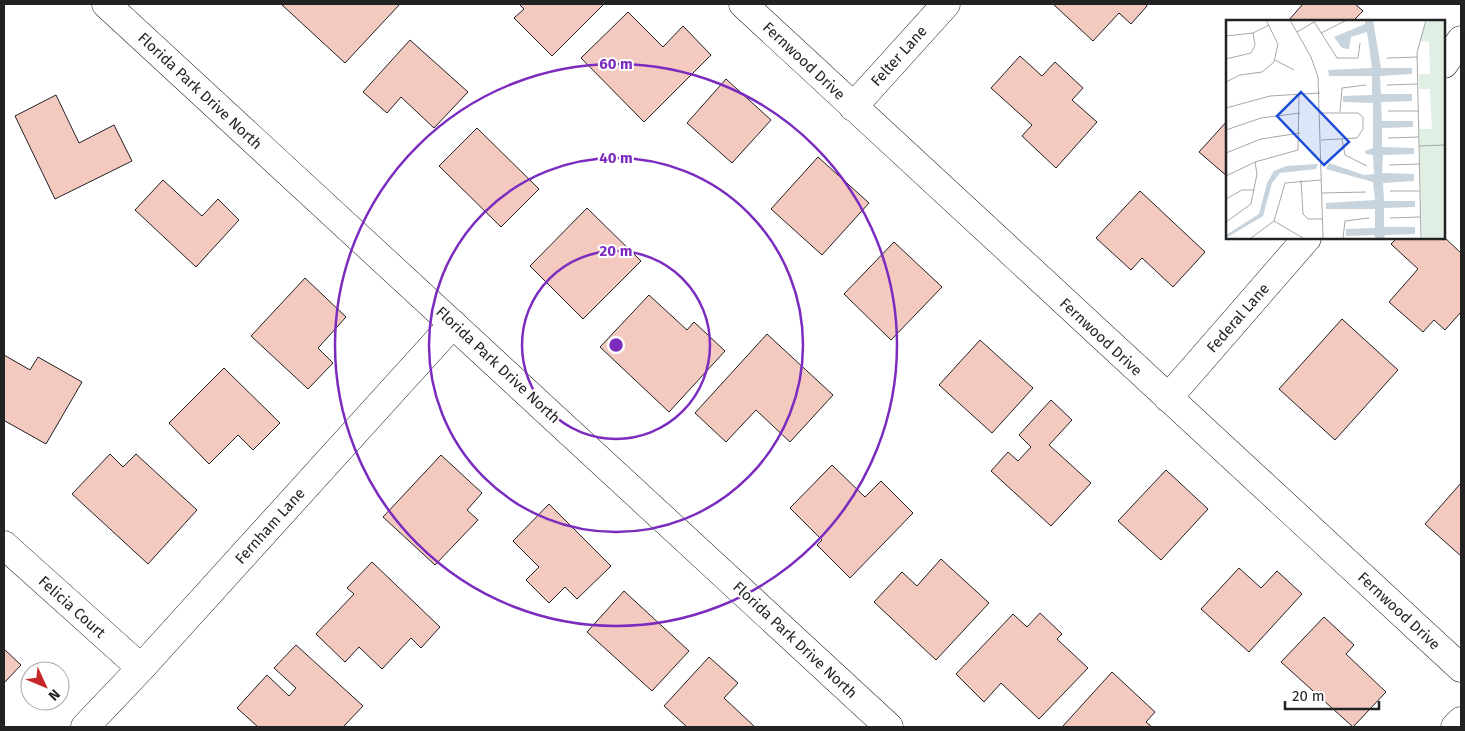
<svg xmlns="http://www.w3.org/2000/svg" width="1465" height="731" viewBox="0 0 1465 731" font-family="'Fira Sans',sans-serif">
<style>
.building{fill:#f3c9c0;stroke:#222}
.lines{fill:none;stroke-linecap:round;stroke-linejoin:round}
.street-casing{stroke:#222;stroke-width:29}
.secondary-casing{stroke:#222;stroke-width:29}
.street{stroke:#fff;stroke-width:28}
.secondary{stroke:#fff;stroke-width:28}
.ring{fill:none;stroke:#7b2cbf;stroke-width:2.5}
.labels{text-anchor:middle;dominant-baseline:central;stroke-width:4;stroke-linejoin:round;paint-order:stroke}
.street-label{font-size:15px;fill:#222;stroke:#fff}
.inset-road{fill:none;stroke:#a7a7a7;stroke-width:1}
.view{fill:#1d4ed8;fill-opacity:0.15;stroke:#1d4ed8;stroke-width:2.5}
.inset-edge{fill:none;stroke:#222;stroke-width:2.5}
.centre{fill:#7b2cbf;stroke:#fff;stroke-width:2.5}
.ring-label{font-size:15px;text-anchor:middle;font-weight:bold;fill:#7b2cbf;stroke:#fff;stroke-width:4;stroke-linejoin:round;paint-order:stroke}
</style>
<rect width="100%" height="100%" fill="#fff"/>
<path class="building" d="M281 4H400L345 63Z
M519 4H604L552 56 514 18 524 9Z
M1053 4H1146L1147 6 1131 24 1119 13 1093 41Z
M1303 4H1355L1363 11 1353 21H1288Z
M628 12 663 47 683 26 711 55 644 122 581 58Z
M410 40 468 92 434 128 401 97 387 113 363 92Z
M1020 56 1042 76 1055 62 1083 88 1072 100 1097 122 1056 168 1022 136 1032 125 991 88Z
M726 79 771 120 732 163 687 123Z
M56 95 79 143 114 125 132 161 55 199 15 116Z
M1228 120V177L1199 152Z
M477 128 539 189 501 227 439 166Z
M818 157 869 203 822 255 771 209Z
M163 180 202 216 218 199 239 220 196 267 135 210Z
M1140 191 1205 252 1173 287 1142 258 1131 270 1096 238Z
M587 208 641 261 583 319 530 266Z
M1444 237 1461 253V312L1445 330 1434 320 1423 332 1389 302 1418 269 1391 244 1397 238Z
M894 242 942 287 891 340 844 294Z
M305 278 346 317 318 348 333 363 308 389 251 336Z
M649 295 687 330 694 322 725 351 669 412 600 347Z
M1342 319 1398 370 1335 440 1279 389Z
M767 334 833 395 790 442 756 410 726 442 695 413Z
M980 340 1033 388 992 433 939 385Z
M4 355 30 370 38 357 82 382 46 444 5 421 4 424Z
M224 368 280 423 253 450 238 435 209 464 169 423Z
M1051 400 1072 420 1049 445 1091 483 1051 526 991 471 1008 452 1018 461 1031 447 1019 435Z
M110 454 123 467 136 454 197 510 148 564 72 494Z
M441 455 482 493 467 510 478 520 435 565 383 517Z
M832 465 865 497 881 481 913 513 850 578 817 545 822 540 790 508Z
M1166 470 1208 509 1161 560 1118 521Z
M1461 483V556L1425 524Z
M549 504 611 566 577 599 565 587 549 603 526 580 539 567 513 541Z
M941 559 989 603 936 660 874 602 902 572 917 586Z
M372 562 440 627 421 648 411 638 382 669 359 647 345 662 316 634 354 594 347 588Z
M1239 568 1261 588 1277 571 1302 594 1249 652 1201 609Z
M624 591 689 651 652 691 587 632Z
M1040 613 1062 634 1057 639 1088 668 1039 719 1001 683 984 702 956 674 1013 614 1027 627Z
M1324 617 1354 645 1346 654 1386 692 1353 727 1281 662Z
M296 645 363 706 343 727H258L237 708 267 675 289 696 296 688 274 668Z
M4 649 21 665 4 683Z
M709 657 738 683 724 698 755 727H687L664 706Z
M1112 672 1155 712 1146 722 1152 727H1064L1063 726Z"/>
<g class="lines">
<defs>
<path id="street" d="M743 4 1461 668
M1444 64 1461 40
M853 107 946 4
M1168 398 1307 238
M4 545 141 668
M85 727 141 668 453 324
M1455 727 1461 721"/>
<path id="secondary" d="M106 4 889 727"/>
</defs>
<use href="#street" class="street-casing"/>
<use href="#secondary" class="secondary-casing"/>
<use href="#street" class="street"/>
<use href="#secondary" class="secondary"/>
</g>
<g class="ring">
<circle cx="616" cy="345" r="94"/>
<circle cx="616" cy="345" r="187"/>
<circle cx="616" cy="345" r="281"/>
</g>
<g class="labels">
<g class="street-label">
<text transform="translate(899 56) rotate(-48)">Felter Lane</text>
<text transform="translate(804 61) rotate(43)">Fernwood Drive</text>
<text transform="translate(200 91) rotate(43)">Florida Park Drive North</text>
<text transform="translate(1238 318) rotate(-49)">Federal Lane</text>
<text transform="translate(1101 337) rotate(43)">Fernwood Drive</text>
<text transform="translate(498 365) rotate(43)">Florida Park Drive North</text>
<text transform="translate(270 526) rotate(-48)">Fernham Lane</text>
<text transform="translate(72 607) rotate(42)">Felicia Court</text>
<text transform="translate(1399 611) rotate(43)">Fernwood Drive</text>
<text transform="translate(795 640) rotate(43)">Florida Park Drive North</text>
</g>
</g>
<g transform="translate(1226 20)">
<rect width="219" height="219" fill="#fff"/>
<path d="M201 0H219V218H196L193 109H206L204 69H193V54H204L203 22 193 21Z" fill="#e0efe3"/>
<path d="M139 0H147L155 48H186V54L154 56 155 74H186V81L155 82 156 101H187V107L156 108V127L188 128V134L157 135 156 153 188 154V161L157 163 158 181H189V187L158 188V207H189V214L159 215 158 218H150L148 215 120 216V209L149 208V189H100V183L149 180 147 162 100 149 103 143 138 155 148 154 147 135 140 134 139 131 147 128V83L117 82V76L146 75V56H103L102 50 146 48 141 12 125 17 123 29 116 28 108 17 139 4ZM92 144 90 149 54 153 46 163 37 196 0 218V215L33 194 41 163 48 151 60 146Z" fill="#c7d3dd"/>
<path class="inset-road" d="M64 0 85 37 92 57 97 218M87 0 111 38H132L134 23M71 12 88 2M27 13 43 5M95 13 121 0M0 16 27 13 29 25 25 33 0 39M161 38 191 37M49 40 68 50M0 62 14 55 36 52 48 42 52 24 40 0M161 65 191 64M0 88 44 76 94 73M162 91H192M114 92 116 68 140 65M94 93H132L137 97V109L131 118 95 120M0 110 35 98 74 93M162 118 193 117M116 119 119 135 141 146M193 126 219 125M0 133 35 119 74 113M163 145 193 144M0 156 29 142 72 130 73 73M75 160 77 194 82 199H96M164 171H194M96 173 140 172M0 179 16 170H28M164 198 194 197M48 201 77 218M0 202 25 184 31 154 29 142M25 218 48 201 59 163 95 160M117 218 119 201 143 198M195 218 191 33 200 0"/>
<path class="view" d="M75 72 123 122 98 145 51 96Z"/>
<rect width="219" height="219" class="inset-edge"/>
</g>
<circle cx="616" cy="345" r="8" class="centre"/>
<g class="ring-label">
<text x="616" y="69">60 m</text>
<text x="616" y="163">40 m</text>
<text x="616" y="256">20 m</text>
</g>
<rect width="1465" height="731" fill="none" stroke="#222222" stroke-width="10"/>
<g transform="translate(45 686) rotate(134)"><circle r="24" fill="#ffffff" stroke="#a7a7a7"/>
<path d="M0-4L9 19L0 12L-9 19Z" fill="#c62828"/>
<text y="-8" font-size="14" font-weight="bold" text-anchor="middle" fill="#222222">N</text>
</g>
<path d="M1285 701v8h94v-8" fill="none" stroke="#222222" stroke-width="2.5"/>
<text x="1292" y="701" font-size="15" fill="#222222" stroke="#ffffff" stroke-width="4" paint-order="stroke">20 m</text>
</svg>
